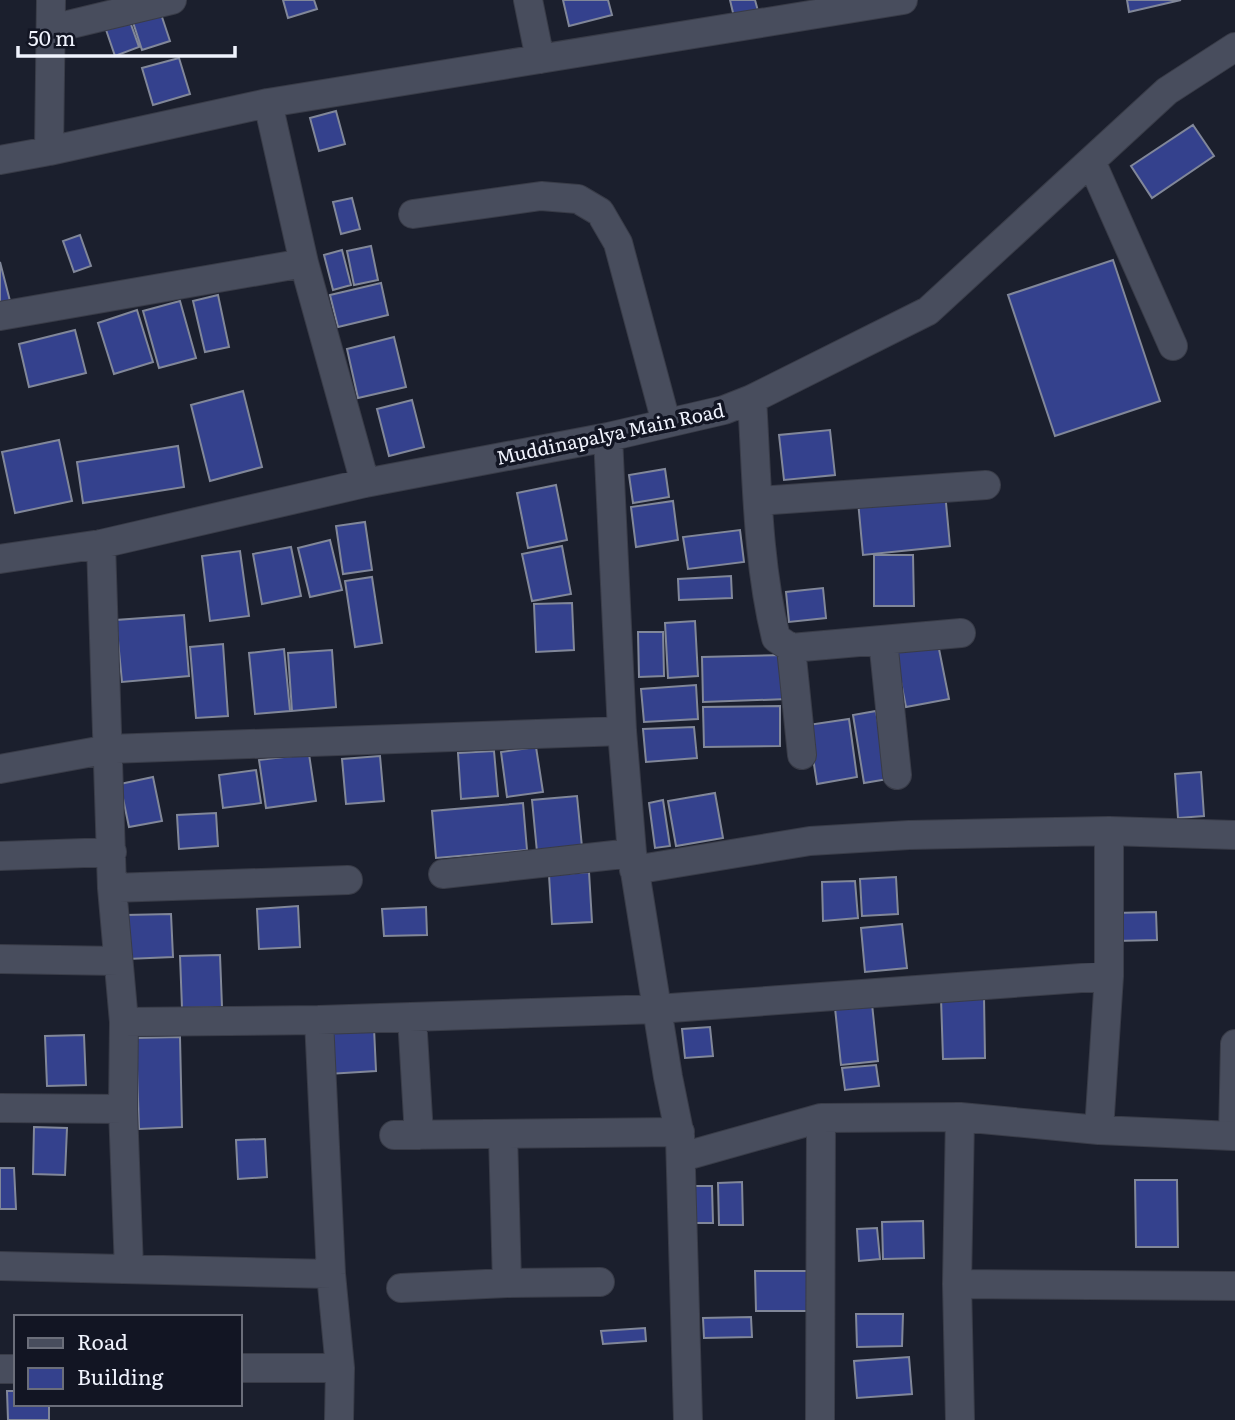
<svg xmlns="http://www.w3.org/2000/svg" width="1235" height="1420" viewBox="0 0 1235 1420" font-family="Literata,serif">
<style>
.building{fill:#34418d;stroke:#818799;stroke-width:2}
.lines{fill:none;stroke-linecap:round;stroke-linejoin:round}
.minor-casing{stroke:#393c48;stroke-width:30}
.minor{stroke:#484d5d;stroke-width:28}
.labels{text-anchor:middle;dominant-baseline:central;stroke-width:7;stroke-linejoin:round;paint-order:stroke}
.street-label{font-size:19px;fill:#f0f3fd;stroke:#121523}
</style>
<rect width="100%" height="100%" fill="#1b1f2d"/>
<path class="building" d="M283 0H314L317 9 288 18Z
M563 0H608L612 15 569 26Z
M730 0H755L758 11 734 17Z
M1127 0H1181L1129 12Z
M158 5 170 41 142 50 130 13Z
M128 16 139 47 115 56 104 24Z
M179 58 190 94 153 105 142 68Z
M336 111 345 144 319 151 310 118Z
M1193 125 1214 156 1152 198 1131 166Z
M352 198 360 229 341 234 333 202Z
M80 235 91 266 74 272 63 241Z
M371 246 378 280 354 285 347 251Z
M342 250 351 285 333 290 324 255Z
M1113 260 1160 401 1055 436 1008 295Z
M0 262 10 301 0 303Z
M381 283 388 315 338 327 330 295Z
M218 295 229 347 205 352 193 301Z
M180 301 196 358 159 368 143 311Z
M137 310 153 362 114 374 98 323Z
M75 330 86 373 29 387 19 344Z
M394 337 406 387 358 398 347 349Z
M243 391 262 467 210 481 191 405Z
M412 400 424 447 389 456 377 409Z
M830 430 835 475 784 480 779 435Z
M59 440 72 501 15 513 2 452Z
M178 446 184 487 83 503 77 462Z
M665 469 669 497 633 503 629 475Z
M556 485 567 540 528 548 517 493Z
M945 492 950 546 863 555 858 501Z
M673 501 678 540 636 547 631 507Z
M365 522 372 570 343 574 336 526Z
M740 530 744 562 688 569 683 537Z
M330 540 342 590 310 597 298 548Z
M562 546 571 594 532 601 522 554Z
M291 547 301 596 262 604 253 554Z
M240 551 249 616 210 621 202 556Z
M874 555H913L914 606H874Z
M731 576 732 598 679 600 678 579Z
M372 577 382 643 355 647 345 581Z
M823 588 826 618 789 622 786 592Z
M572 603 574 650 536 652 534 604Z
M184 615 189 676 122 682 116 620Z
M695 621 698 676 668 678 665 623Z
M638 632H663L664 676 639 677Z
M223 644 228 716 196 718 190 647Z
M938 644 949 699 906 707 895 652Z
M284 649 290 711 255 714 249 653Z
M332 650 336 707 292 711 288 653Z
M786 655 788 699 703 702 702 657Z
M696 685 698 719 644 722 641 689Z
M780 706V746L704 747 703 707Z
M876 711 888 779 864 783 853 715Z
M849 719 857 777 817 784 808 725Z
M694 727 697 758 646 762 643 729Z
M536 747 543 792 507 797 501 752Z
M494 751 498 796 461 799 458 753Z
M309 754 316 801 266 808 259 760Z
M380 756 384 801 346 804 342 759Z
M256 770 261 803 223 808 219 775Z
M1201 772 1204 816 1178 818 1175 774Z
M153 777 162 821 129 827 120 784Z
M715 793 723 838 676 846 668 801Z
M577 796 582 847 537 852 532 800Z
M663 800 670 846 655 848 649 803Z
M523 803 527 850 436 858 432 811Z
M216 813 218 846 179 849 177 815Z
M589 872 592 922 552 924 549 875Z
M896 877 898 914 862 916 860 879Z
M855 881 858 918 823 921 822 882Z
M298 906 300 947 259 949 257 909Z
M426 907 427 935 384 936 382 909Z
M1156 912 1157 940 1115 941 1114 913Z
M171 914 173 957 127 959 125 915Z
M902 924 907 968 865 972 861 928Z
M220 955 222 1007 182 1008 180 956Z
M984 996 985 1058 943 1059 941 998Z
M872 1004 878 1061 841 1065 835 1008Z
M710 1027 713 1056 685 1058 682 1029Z
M374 1028 376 1071 328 1074 325 1031Z
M84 1035 86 1085 47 1086 45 1036Z
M180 1037 182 1127 139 1129 136 1038Z
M876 1065 879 1086 845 1090 842 1068Z
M34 1127 67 1128 65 1175 33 1174Z
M265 1139 267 1177 238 1179 236 1140Z
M0 1168H14L16 1209H0Z
M1135 1180H1177L1178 1247H1136Z
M742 1182 743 1225H719L718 1183Z
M687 1186H712L713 1223H688Z
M923 1221 924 1258 883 1259 882 1222Z
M877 1228 880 1259 859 1261 857 1229Z
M755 1271H814L815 1311H756Z
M856 1314H903L902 1346 857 1347Z
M751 1317 752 1337 704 1338 703 1318Z
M645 1328 646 1341 603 1344 601 1331Z
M909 1357 912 1394 857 1398 854 1361Z
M7 1391H16V1404H49V1420H8Z"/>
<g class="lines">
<defs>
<path id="minor" d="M528 0 540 59
M51 29 172 0
M268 103 903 0
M49 151 51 0
M0 160 49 151 268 103 304 263 365 483
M1091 161 1173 346
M413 214 541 196 578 199 600 212 618 243 666 422
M0 316 304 263
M752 399C757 479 757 560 776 638L791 648 802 755
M608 437 622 731 632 853 668 1077 680 1136 688 1420
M758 501 986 485
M101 544 112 888 124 1022 123 1109 129 1269
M0 559 101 544 365 483 608 437 724 410 752 399 928 311 1167 91 1235 47
M883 640 897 775
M791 648 961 633
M0 769 109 749 622 731
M0 856 112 852
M634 870 810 841 909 835 1109 831 1235 835
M443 874 632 853
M112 888 348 880
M0 959 118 961
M412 1017 419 1135
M319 1020 331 1274 340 1368 339 1420
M124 1022 319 1020 657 1009 1109 976
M0 1108 123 1109
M1099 1130 1109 976V831
M503 1134 507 1283 600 1282
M394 1135 680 1132
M682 1157 821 1118 960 1117 1099 1130 1233 1136 1235 1044
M0 1266 331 1274
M957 1284 1235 1286
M401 1288 507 1283
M240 1368H340
M0 1369H16
M820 1420 821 1118
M960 1420 957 1284 960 1117"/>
</defs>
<use href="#minor" class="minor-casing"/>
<use href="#minor" class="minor"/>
</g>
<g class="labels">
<g class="street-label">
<text transform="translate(610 433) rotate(-12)">Muddinapalya Main Road</text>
</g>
</g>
<rect x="14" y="1315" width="228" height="91" fill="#121523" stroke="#6b6e7a" stroke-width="2"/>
<rect x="28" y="1338" width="35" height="10" fill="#484d5d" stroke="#6b6e7a" stroke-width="2"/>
<text x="77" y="1350" font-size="21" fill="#f0f3fd">Road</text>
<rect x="28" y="1368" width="35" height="21" fill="#34418d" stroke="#6b6e7a" stroke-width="2"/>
<text x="77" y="1385" font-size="21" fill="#f0f3fd">Building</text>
<path d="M18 46v10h217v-10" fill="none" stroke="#f0f3fd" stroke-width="3.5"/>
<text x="28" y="46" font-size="21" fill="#f0f3fd" stroke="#121523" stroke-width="5" paint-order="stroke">50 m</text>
</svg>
